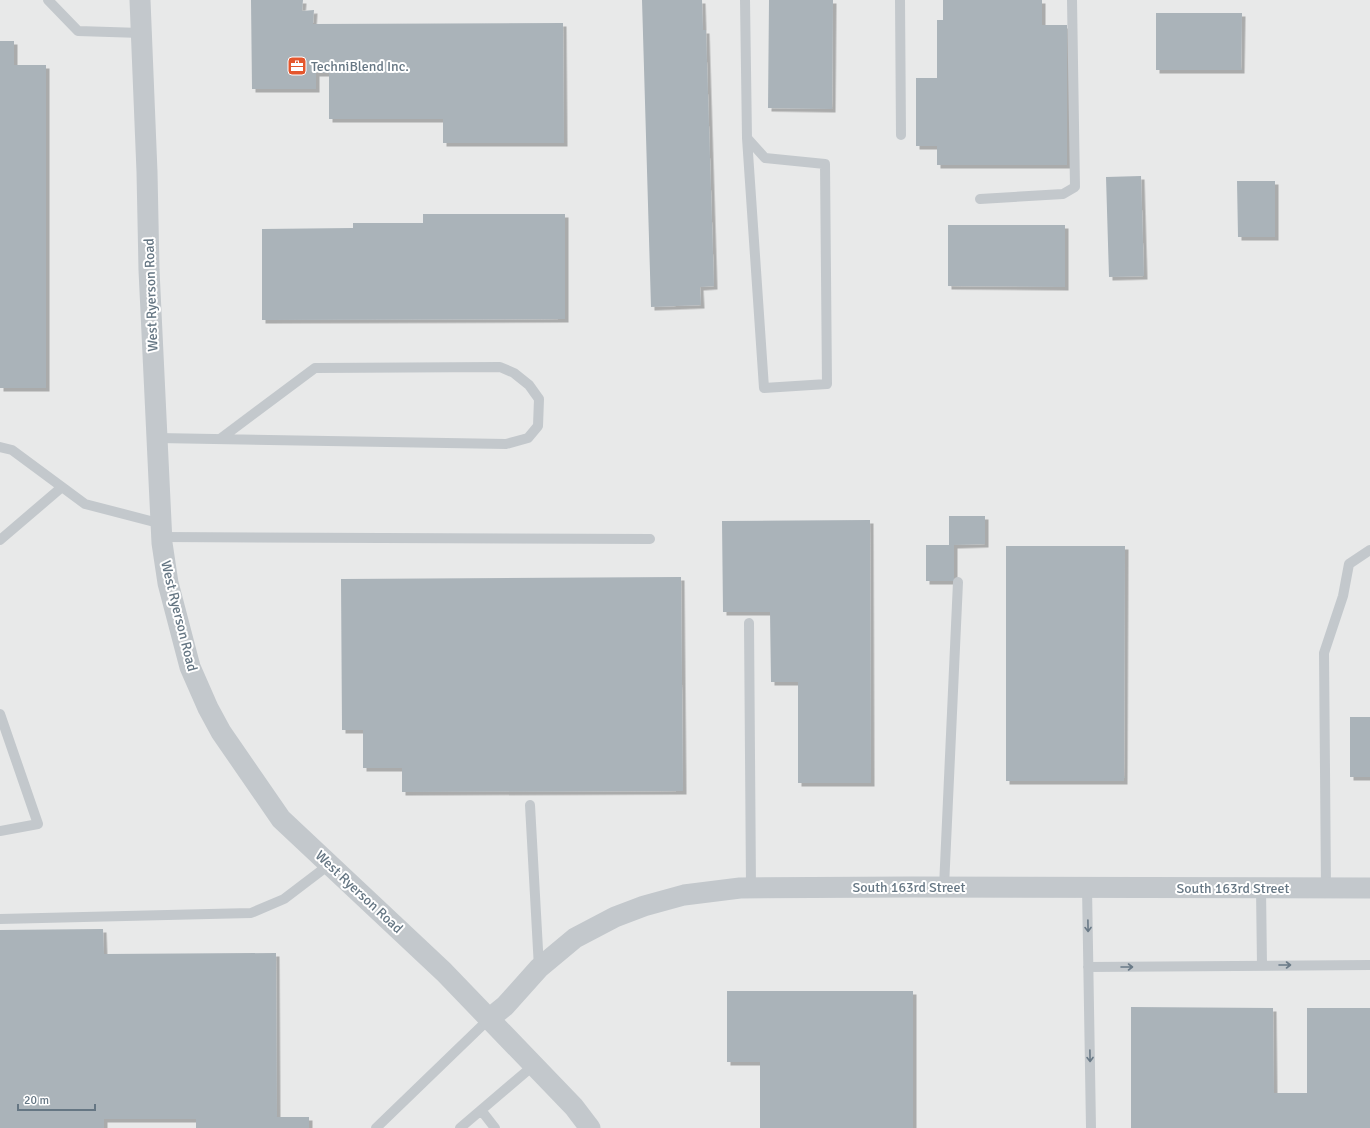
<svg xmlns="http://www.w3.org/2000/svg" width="1370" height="1128" viewBox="0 0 1370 1128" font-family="Signika,sans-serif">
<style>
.built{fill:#e8e9e9}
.building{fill:#aab3b9;filter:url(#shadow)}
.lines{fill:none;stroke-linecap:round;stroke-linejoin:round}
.service{stroke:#c3c8cc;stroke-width:10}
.minor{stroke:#c3c8cc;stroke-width:21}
.oneway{stroke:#6a7a87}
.labels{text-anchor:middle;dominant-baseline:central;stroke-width:4;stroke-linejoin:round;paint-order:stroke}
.poi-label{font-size:14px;fill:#657683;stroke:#fff;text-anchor:start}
.street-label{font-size:14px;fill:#657683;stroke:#fff}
</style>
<defs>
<filter id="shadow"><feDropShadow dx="3.5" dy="3.5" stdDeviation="0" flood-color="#0004"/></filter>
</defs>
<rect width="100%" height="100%" fill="#fafaf8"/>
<path class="built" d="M0 0H1370V1128H0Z"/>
<path class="building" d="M251 0H303L302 11 314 10 313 24 563 23 564 143H443V119H329V73H316V89H252Z
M642 0H702L703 30H706L714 286 700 287 701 305 651 307Z
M769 0H833L832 109 768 108Z
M943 0H1042V25H1067V165H937V146H916V78H937V20H943Z
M1156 13H1242L1241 70H1156Z
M0 41H14V65H46V388H0Z
M1141 176 1144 276 1109 277 1106 177Z
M1237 181H1275V237H1238Z
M423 214H565V319L262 320V229L353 228V223H423Z
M948 225H1065V287L948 286Z
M949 516H985V544L954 545V581H926V545H949Z
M870 520 871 783H798V682H771L770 612H723L722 521Z
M1006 546H1125L1124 781H1006Z
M681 577 683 791 402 792V768H363V730H342L341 579Z
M1350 717H1370V777H1350Z
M103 929 104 954 276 953 277 1117H309V1128H196V1119H104V1128H0V930Z
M727 991H913V1128H760V1062H727Z
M1131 1007 1273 1008 1274 1093H1307V1008H1370V1128H1131Z"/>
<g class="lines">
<path class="service" d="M48 0 78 31 141 33
M745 0 747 138 764 388 827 384 825 164 765 158 747 138
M900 0 901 135
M980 199 1063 194 1075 187 1072 0
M158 438 506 444 528 438 538 426 539 399 529 385 514 373 500 367 315 368 220 439
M0 447 12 450 85 504 162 524
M162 537 650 539
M0 540 62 487
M749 623 751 888
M0 714 38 824 0 831
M530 805 539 968
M944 887 958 582
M1087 887 1091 1128
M1261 888 1262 966
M1326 888 1324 653 1343 596 1349 564 1370 550
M0 919 251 913 284 899 330 864
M1088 967 1370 965
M481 1110 495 1128
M376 1128 489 1019
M460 1128 534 1065"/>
<path class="minor" d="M140 0 147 172 149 270 162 543 168 583 190 667 208 708 221 732 281 819 444 972 574 1107 590 1128
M489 1019 505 1006 539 968 575 938 615 917 644 906 684 895 740 888 912 887 1370 888"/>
</g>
<defs><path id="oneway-shaft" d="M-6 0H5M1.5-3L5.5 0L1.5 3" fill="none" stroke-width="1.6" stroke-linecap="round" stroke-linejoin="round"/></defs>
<g class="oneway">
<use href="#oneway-shaft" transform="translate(1088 926) rotate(89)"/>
<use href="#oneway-shaft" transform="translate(1285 965)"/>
<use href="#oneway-shaft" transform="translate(1127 967)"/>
<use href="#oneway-shaft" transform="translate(1090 1056) rotate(89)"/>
</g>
<defs>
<symbol id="office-square" viewBox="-11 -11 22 22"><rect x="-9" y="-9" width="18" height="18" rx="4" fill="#e4572e" stroke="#fff"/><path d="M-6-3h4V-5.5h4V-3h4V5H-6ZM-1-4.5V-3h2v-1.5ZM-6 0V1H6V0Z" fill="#fff"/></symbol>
</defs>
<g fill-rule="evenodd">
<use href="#office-square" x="286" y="55" width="22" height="22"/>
</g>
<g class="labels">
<g class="poi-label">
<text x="311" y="66">TechniBlend Inc.</text>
</g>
<g class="street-label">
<text transform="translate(151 295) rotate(-92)">West Ryerson Road</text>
<text transform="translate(179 616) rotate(76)">West Ryerson Road</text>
<text x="909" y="887">South 163rd Street</text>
<text x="1233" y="888">South 163rd Street</text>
<text transform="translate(359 892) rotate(43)">West Ryerson Road</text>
</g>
</g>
<path d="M18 1104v6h77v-6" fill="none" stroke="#657683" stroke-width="2"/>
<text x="24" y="1104" font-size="12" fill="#657683" stroke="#ffffff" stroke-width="3" paint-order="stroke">20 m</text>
</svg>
